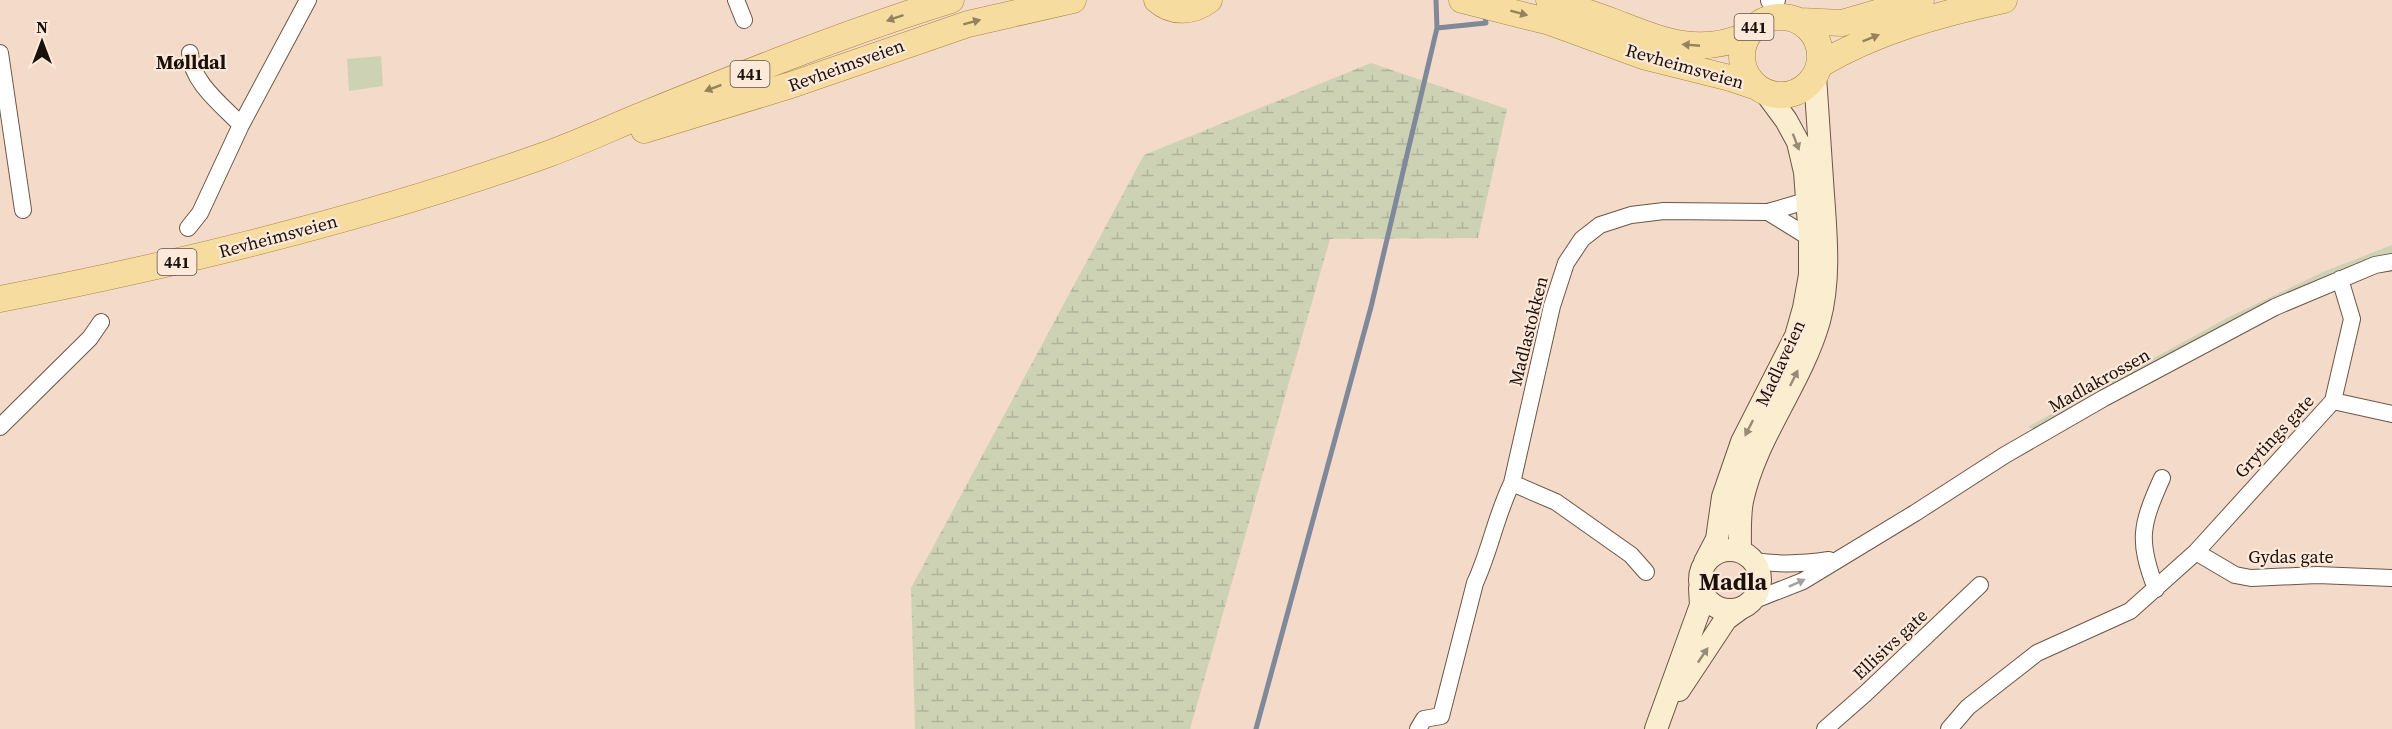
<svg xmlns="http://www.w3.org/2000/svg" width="2392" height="729" viewBox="0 0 2392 729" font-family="'Source Serif 4',serif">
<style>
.green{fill:#ced2b5}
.wetland{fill:url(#wetland-marsh)}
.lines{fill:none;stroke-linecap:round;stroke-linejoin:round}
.stream{stroke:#7f8999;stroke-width:5}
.street-casing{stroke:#6c5647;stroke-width:18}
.secondary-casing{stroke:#6c5647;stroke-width:24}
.primary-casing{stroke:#a68643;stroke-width:27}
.street{stroke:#fff;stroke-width:16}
.secondary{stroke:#fbeed0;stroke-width:22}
.primary{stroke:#f7dca0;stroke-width:26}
.oneway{fill:#94815d}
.oneway2{fill:#968b77}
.oneway3{fill:#a3a09d}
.labels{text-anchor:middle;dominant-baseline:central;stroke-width:4.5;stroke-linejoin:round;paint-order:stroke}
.shield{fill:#fde9da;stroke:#5e5249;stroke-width:1.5}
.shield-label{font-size:16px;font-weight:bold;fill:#1a110b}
.street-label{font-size:18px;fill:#1a110b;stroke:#fde9da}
.neighbourhood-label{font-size:20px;font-weight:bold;fill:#1a110b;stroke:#fde9da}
.district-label{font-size:24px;font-weight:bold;fill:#1a110b;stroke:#fde9da}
</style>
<defs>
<pattern id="wetland-marsh" width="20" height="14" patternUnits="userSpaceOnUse" patternTransform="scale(1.5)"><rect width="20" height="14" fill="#ced2b5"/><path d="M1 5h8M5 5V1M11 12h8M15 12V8" fill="none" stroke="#b0b39a"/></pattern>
</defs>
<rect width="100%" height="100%" fill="#f4dac8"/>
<path class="green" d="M381 56 383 86 349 91 347 59Z
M2392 245V257L2314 282 2033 429 2028 427 2229 317 2323 272Z"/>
<path class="wetland" d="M1371 63 1507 109 1478 238 1330 239 1190 729H915L911 588 1144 155Z"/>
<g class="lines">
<path class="stream" d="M1437 28 1486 23 1484 13
M1256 729 1371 307 1437 28 1436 0"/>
<defs>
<path id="street" d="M736 0 744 20
M1769 1 1777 0
M0 53 23 210
M190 53C191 82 222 105 241 125
M1768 212 1810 238
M188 228 200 213 241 125 308 0
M2333 401 2392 414
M0 427 90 338 101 322
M1512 483 1556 502 1631 555 1646 572
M2196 552 2235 575 2251 578 2317 575 2392 578
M1754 561C1780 565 1803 564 1829 560
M2156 589C2137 540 2141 525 2162 478
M1752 601 1803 581 1915 513 2005 455 2104 398 2275 307 2375 265 2392 262
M1418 729 1424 719 1441 716 1475 583C1490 551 1496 515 1512 483L1552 306 1566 263 1582 239 1600 225 1631 215 1664 211 1768 212 1806 201
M1825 729 1866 693 1980 585
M1949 729 1968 707 2037 653 2130 611 2196 552 2333 401 2352 319 2340 279"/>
<path id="secondary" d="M1700 580a30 30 0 1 1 60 0a30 30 0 1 1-60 0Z
M1740 551C1740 535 1739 517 1742 501 1756 436 1801 384 1819 321 1830 281 1826 236 1823 195 1820 155 1818 116 1815 76
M1705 562 1717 539 1723 497 1742 442 1796 336 1804 308 1810 275V238L1805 172 1798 142 1786 120 1766 93
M1679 690 1726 619 1741 608
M1656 729 1701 605 1700 588"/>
<path id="primary" d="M1157 0C1173 14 1193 12 1209 0
M1462 0 1550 22 1646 57 1730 78 1757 87
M1549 0C1571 7 1593 14 1614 22 1661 40 1698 57 1747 35
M1742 56a39 39 0 1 1 78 0a39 39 0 1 1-78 0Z
M1800 21 1842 23 1921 0
M1819 65C1877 31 1939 14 2004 0
M644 130 791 85 968 24 1073 0
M0 299C185 263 370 218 548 154 581 142 613 127 645 114 746 73 847 32 951 0"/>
</defs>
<use href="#street" class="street-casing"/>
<use href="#secondary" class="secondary-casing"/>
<use href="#primary" class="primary-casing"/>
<use href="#street" class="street"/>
<use href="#secondary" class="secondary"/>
<use href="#primary" class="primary"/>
</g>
<defs><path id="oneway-solid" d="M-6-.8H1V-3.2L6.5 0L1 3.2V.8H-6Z" transform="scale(1.5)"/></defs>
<g class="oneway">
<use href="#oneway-solid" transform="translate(1519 13) rotate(15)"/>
<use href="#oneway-solid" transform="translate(895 18) rotate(161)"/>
<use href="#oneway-solid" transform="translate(972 22) rotate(-15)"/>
<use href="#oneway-solid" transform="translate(1871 38) rotate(-22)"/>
<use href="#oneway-solid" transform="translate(1691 45) rotate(-175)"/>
<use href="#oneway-solid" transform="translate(713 88) rotate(159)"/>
</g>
<g class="oneway2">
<use href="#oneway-solid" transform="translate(1796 142) rotate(69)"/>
<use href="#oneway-solid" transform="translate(1794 378) rotate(-64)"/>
<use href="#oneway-solid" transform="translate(1749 428) rotate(117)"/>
<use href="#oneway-solid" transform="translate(1703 655) rotate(-56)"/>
</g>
<use class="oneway3" href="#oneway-solid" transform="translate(1797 583) rotate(-24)"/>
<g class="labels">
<g class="shield">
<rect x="1734.5" y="14" width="39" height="26" rx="4.5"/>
<rect x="730.5" y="61" width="39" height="26" rx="4.5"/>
<rect x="157.5" y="249" width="39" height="26" rx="4.5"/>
</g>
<g class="shield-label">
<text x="1754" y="27">441</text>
<text x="750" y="74">441</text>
<text x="177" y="262">441</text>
</g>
<g class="street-label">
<text transform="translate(846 65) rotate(-20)">Revheimsveien</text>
<text transform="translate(1685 66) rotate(16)">Revheimsveien</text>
<text transform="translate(278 236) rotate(-15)">Revheimsveien</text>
<text transform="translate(1528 331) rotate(-76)">Madlastokken</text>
<text transform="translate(1780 363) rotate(-65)">Madlaveien</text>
<text transform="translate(2099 380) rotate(-29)">Madlakrossen</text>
<text transform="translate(2274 436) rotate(-47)">Grytings gate</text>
<text x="2291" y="556">Gydas gate</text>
<text transform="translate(1890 644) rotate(-43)">Ellisivs gate</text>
</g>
<g class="neighbourhood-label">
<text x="191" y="62">Mølldal</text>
</g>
<g class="district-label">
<text x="1733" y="581">Madla</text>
</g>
</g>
<g transform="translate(42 42)" stroke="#fde9da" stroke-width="4.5" paint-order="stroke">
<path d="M0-4.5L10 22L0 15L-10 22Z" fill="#1a110b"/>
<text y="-9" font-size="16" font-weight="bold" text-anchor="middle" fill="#1a110b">N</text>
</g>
</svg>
